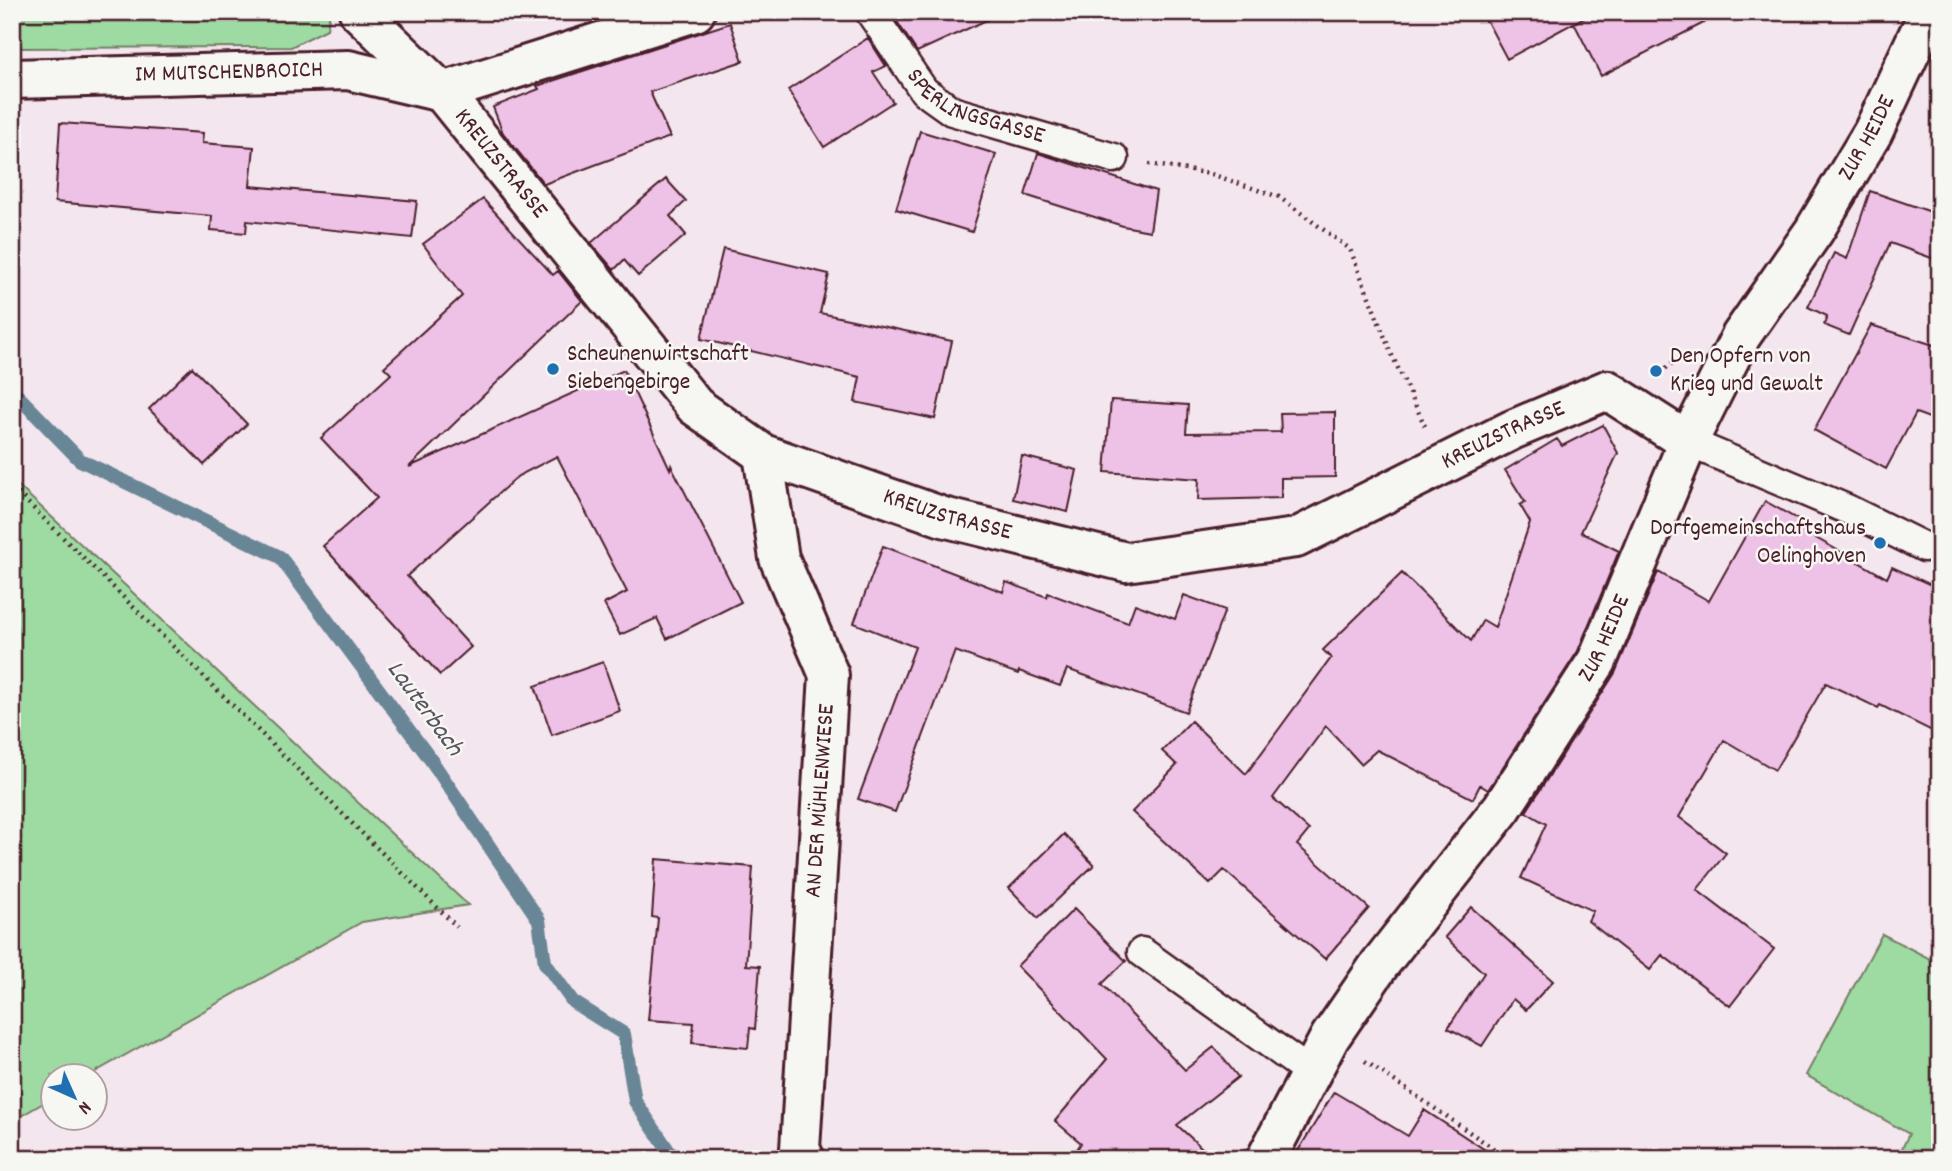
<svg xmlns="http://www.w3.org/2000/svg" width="1952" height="1171" viewBox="0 0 1952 1171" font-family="Dekko,sans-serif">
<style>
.grass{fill:#9ddba2;stroke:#747d66;stroke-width:2}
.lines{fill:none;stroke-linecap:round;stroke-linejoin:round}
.stream{stroke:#698696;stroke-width:14}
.building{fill:#eec1e6;stroke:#4a1f2b;stroke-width:2}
.service-casing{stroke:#4a1f2b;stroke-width:33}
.minor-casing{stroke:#4a1f2b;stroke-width:44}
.path{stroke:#4a1f2b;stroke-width:4.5;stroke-dasharray:2 5;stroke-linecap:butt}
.service{stroke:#f6f6f2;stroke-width:28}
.minor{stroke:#f6f6f2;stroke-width:38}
.poi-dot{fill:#1f6fb2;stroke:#f6f6f2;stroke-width:2.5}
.labels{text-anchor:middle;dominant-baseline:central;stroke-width:5;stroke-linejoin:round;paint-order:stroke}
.street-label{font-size:24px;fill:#4a1f2b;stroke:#f6f6f2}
.poi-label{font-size:24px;fill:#4a1f2b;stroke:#f6f6f2;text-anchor:start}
.water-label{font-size:26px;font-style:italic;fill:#5a5360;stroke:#f6f6f2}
</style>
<rect width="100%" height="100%" fill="#f4e6ee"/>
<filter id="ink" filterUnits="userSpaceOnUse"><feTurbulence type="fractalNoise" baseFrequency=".0143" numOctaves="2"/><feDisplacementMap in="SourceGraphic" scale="14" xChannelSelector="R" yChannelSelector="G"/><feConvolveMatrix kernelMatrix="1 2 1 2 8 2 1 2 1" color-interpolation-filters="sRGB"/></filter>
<g filter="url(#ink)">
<path class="grass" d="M12 12H330L327 29 291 47 12 48Z
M12 480 468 905 362 922 88 1076H52V1098L12 1121Z
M1882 934 1940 964V1159H1897L1909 1134 1806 1075Z"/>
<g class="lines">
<path class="stream" d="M12 390 80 460 280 557 431 760 539 920 545 963 573 1002 624 1034 635 1101 674 1159"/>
</g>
<path class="building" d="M908 12H1004L917 52 896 20Z
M1482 12H1594L1507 59Z
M1595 12H1725L1601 76 1574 23Z
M730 23 743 61 650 92 670 137 544 184 503 133 493 107 539 89 537 86Z
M868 38 886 66 873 72 893 102 824 147 788 90Z
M60 123 203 133 202 143 254 147 250 186 417 201 412 238 247 221 246 233 211 230 212 216 55 202Z
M920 131 996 154 972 232 896 209Z
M1038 153 1156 191 1150 231 1123 226 1025 195Z
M666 179 686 201 670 216 686 235 638 276 624 260 614 270 591 243Z
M1870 191 1940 215V261L1890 243 1849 335 1824 325 1827 316 1808 307 1834 253 1847 259Z
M483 199 553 275 558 271 582 301 409 467 624 370 670 469 671 465 741 602 667 639 657 618 620 635 604 604 627 592 557 456 518 476 407 576 471 647 440 675 323 546 377 498 321 438 391 374 384 367 462 296 423 244Z
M723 249 829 274 820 313 952 341 935 419 855 402 860 377 701 339Z
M1871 325 1940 347V422L1916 413 1886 469 1814 430Z
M192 367 247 424 204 465 149 409Z
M1111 400 1188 405 1186 433 1281 432 1280 413 1335 412V477L1281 478V498L1198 500 1199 479 1105 472Z
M1603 425 1618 453 1581 532 1619 551 1578 651 1488 790 1480 785 1473 799 1377 750 1361 764 1326 726 1273 798 1309 830 1297 845 1369 908 1325 959 1224 870 1210 884 1132 812 1177 765 1162 751 1191 721 1246 774 1331 658 1323 650 1402 573 1471 641 1483 620 1495 627 1530 522 1520 505 1525 502 1505 470 1557 439 1562 446Z
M1022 456 1077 470 1068 512 1013 499Z
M1765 501 1802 522 1800 529 1887 578 1892 567 1940 589V735L1880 705 1878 708 1826 683 1775 770 1724 740 1679 817 1726 853 1697 890 1774 949 1730 1006 1662 955 1650 970 1588 921 1593 911 1521 878 1546 824 1526 812 1615 673 1658 572 1709 601Z
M883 546 1003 592 1006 582 1047 597 1048 593 1128 623 1135 604 1175 619 1184 595 1225 610 1186 712 1067 669 1060 686 1019 671 1018 674 955 651 895 812 858 799 915 647 854 623Z
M603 662 620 711 552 735 535 686Z
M1064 834 1094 865 1038 918 1009 888Z
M656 859 753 867 746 965 760 966 755 1029 750 1028 748 1048 692 1043 694 1023 648 1020 658 918 652 917Z
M1471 907 1553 981 1526 1010 1513 999 1482 1046 1448 1028 1484 973 1445 937Z
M1074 909 1126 961 1102 984 1185 1070 1214 1047 1238 1077 1177 1125 1214 1159H1071L1081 1143 1055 1121 1107 1059 1017 966Z
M1334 1092 1408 1136 1424 1110 1499 1159H1293Z"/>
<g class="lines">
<defs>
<g id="service">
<path id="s1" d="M870 12 924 91 952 111 1114 158"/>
<path d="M1688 442 1849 510 1924 547"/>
<path d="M1142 952 1311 1073"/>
</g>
<g id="minor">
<path id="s2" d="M359 12 442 92 695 406 763 454 943 517 1126 562 1296 538 1512 430 1607 390 1688 442"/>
<path id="s3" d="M12 79 348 70 442 92 695 12"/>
<path d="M763 454 779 558 829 675 800 1149 805 1159"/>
<path id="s4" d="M1266 1159 1330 1037 1380 964 1502 808 1597 661 1688 442 1741 336 1814 231 1873 132 1929 12"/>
</g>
</defs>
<use href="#service" class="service-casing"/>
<use href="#minor" class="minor-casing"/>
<path class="path" d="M1149 164 1211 174 1279 197 1350 249 1391 353 1425 426
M1661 374 1669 365 1678 361
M12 490 18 493 457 927
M1365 1061 1509 1159"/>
<use href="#service" class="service"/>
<use href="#minor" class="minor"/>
</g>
</g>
<g class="poi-dot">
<circle cx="553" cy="369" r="7"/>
<circle cx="1656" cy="371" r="7"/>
<circle cx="1880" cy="543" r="7"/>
</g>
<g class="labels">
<g class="street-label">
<text stroke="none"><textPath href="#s3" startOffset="217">IM MUTSCHENBROICH</textPath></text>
<text stroke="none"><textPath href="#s1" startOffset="149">SPERLINGSGASSE</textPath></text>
<text stroke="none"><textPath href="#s4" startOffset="1190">ZUR HEIDE</textPath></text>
<text stroke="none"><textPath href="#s2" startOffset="208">KREUZSTRASSE</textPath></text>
<text stroke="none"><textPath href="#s2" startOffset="1384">KREUZSTRASSE</textPath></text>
<text stroke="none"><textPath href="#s2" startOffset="796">KREUZSTRASSE</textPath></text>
<text stroke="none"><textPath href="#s4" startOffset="623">ZUR HEIDE</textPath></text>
<text transform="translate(821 801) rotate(-86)">AN DER MÜHLENWIESE</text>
</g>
<g class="poi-label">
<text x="567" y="355">Scheunenwirtschaft<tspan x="567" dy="28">Siebengebirge</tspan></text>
<text x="1670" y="357">Den Opfern von<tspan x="1670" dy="28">Krieg und Gewalt</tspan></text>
<text x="1866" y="529" text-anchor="end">Dorfgemeinschaftshaus<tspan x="1866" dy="28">Oelinghoven</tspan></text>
</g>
<g class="water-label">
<text transform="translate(424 709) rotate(54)">Lauterbach</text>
</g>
</g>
<rect width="1952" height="1171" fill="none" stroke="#f6f6f2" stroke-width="42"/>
<rect x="21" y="21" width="1910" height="1129" fill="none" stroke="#4a1f2b" stroke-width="2.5" filter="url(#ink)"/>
<g transform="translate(74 1097) rotate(135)"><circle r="33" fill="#f6f6f2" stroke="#b1a0a2" stroke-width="2"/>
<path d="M0-5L12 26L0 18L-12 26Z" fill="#1f6fb2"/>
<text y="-10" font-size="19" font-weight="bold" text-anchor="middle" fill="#4a1f2b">N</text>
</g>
</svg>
